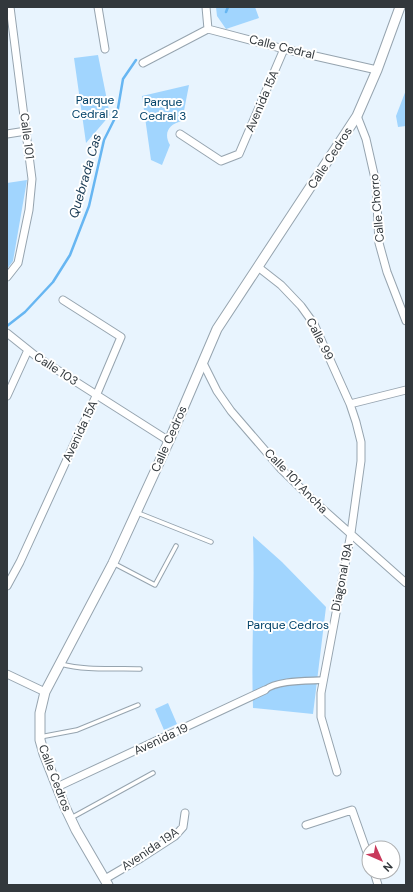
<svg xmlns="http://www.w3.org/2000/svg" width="413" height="892" viewBox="0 0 413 892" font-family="'DM Sans',sans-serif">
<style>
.green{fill:#a1d5fe}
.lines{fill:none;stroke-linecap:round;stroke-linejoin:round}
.stream{stroke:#67b6f2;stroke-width:2.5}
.service-casing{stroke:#96a4af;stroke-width:5.5}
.pedestrian-casing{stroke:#96a4af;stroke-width:8}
.minor-casing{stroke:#96a4af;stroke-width:9}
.tertiary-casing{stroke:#96a4af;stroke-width:11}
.service{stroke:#fff;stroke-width:3.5}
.pedestrian{stroke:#fff;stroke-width:5.5}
.minor{stroke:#fff;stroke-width:7}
.tertiary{stroke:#fff;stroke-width:9}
.labels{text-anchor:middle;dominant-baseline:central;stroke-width:4;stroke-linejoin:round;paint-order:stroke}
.street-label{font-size:12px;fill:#32383c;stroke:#fff}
.park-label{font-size:12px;fill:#004168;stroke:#fff}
.water-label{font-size:13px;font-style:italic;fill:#193b54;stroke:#fff}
</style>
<rect width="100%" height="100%" fill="#e8f4fe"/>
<path class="green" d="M216 7H255L259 18 226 29 217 16Z
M98 55 110 115 86 143 74 58Z
M189 85 182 121C169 124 163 133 170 145L162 165 151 160 142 96Z
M406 90V126L398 127 396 116Z
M27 180 13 261 7 269V183Z
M253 536 282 562 326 607 313 714 253 708C251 651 255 593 253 536Z
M168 703 177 724 164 730 155 709Z"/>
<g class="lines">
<path class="stream" d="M226 12 228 7
M7 326 25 312 53 282 70 255 89 206 104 140 117 114 123 79 136 60"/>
<defs>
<path id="service" d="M138 513 211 542
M113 563 155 585 176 546
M61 664C86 671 114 668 140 669
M40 737 77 730 138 705
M71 818 153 773"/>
<path id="pedestrian" d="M265 690C277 680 307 681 323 680"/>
<path id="minor" d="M98 7 105 49
M206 7 208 29 284 49 377 70
M143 63 208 29
M357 116 366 139 376 183 379 243 387 272 406 321
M7 134 26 131
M180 134 221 161 239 154 284 49
M258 267 281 285 301 306 314 324 350 404 356 422 361 442V461L351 533 321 693V717L337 772
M7 277 18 263 29 210 32 179 10 7
M7 333 37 357 169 441
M203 363 217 391 231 411 281 469 316 503 406 583
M7 396 28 350
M350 404 406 390
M7 586 20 562 96 396 121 337 63 300
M7 674 45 692
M57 787 265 690
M306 825 352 810 369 858
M374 872 378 885
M105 879 141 858 175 836 183 827 185 813"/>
<path id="tertiary" d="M108 885 76 830 65 807 44 754 40 740V713L45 692 113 563 169 441 217 329 357 116 377 70 400 7"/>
</defs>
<use href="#service" class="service-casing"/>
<use href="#pedestrian" class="pedestrian-casing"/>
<use href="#minor" class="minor-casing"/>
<use href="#tertiary" class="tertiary-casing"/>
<use href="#service" class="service"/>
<use href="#pedestrian" class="pedestrian"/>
<use href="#minor" class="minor"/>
<use href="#tertiary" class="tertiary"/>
</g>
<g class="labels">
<g class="street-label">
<text transform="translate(282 47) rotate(14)">Calle Cedral</text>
<text transform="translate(262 101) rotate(-67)">Avenida 15A</text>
<text transform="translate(27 136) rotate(83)">Calle 101</text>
<text transform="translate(330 158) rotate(-57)">Calle Cedros</text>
<text transform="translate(377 208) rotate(-95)">Calle Chorro</text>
<text transform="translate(320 339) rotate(63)">Calle 99</text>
<text transform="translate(56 369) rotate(33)">Calle 103</text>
<text transform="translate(80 431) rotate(-65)">Avenida 15A</text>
<text transform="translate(169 439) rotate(-66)">Calle Cedros</text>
<text transform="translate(296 481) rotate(46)">Calle 101 Ancha</text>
<text transform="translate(342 577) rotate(-79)">Diagonal 19A</text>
<text transform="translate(161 739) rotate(-25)">Avenida 19</text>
<text transform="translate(55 778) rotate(69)">Calle Cedros</text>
<text transform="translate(150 849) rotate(-34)">Avenida 19A</text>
</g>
<g class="park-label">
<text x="95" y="100">Parque<tspan x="95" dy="14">Cedral 2</tspan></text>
<text x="163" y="102">Parque<tspan x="163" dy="14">Cedral 3</tspan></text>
<text x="288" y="625">Parque Cedros</text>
</g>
<g class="water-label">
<text transform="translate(85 176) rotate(-74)">Quebrada Cas</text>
</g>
</g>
<rect width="413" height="892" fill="none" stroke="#32383c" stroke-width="16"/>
<g transform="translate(381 860) rotate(135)"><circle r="19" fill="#ffffff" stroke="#adafb1"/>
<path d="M0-3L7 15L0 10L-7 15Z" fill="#c8395b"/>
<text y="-6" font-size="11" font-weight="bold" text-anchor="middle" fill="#32383c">N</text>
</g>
</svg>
